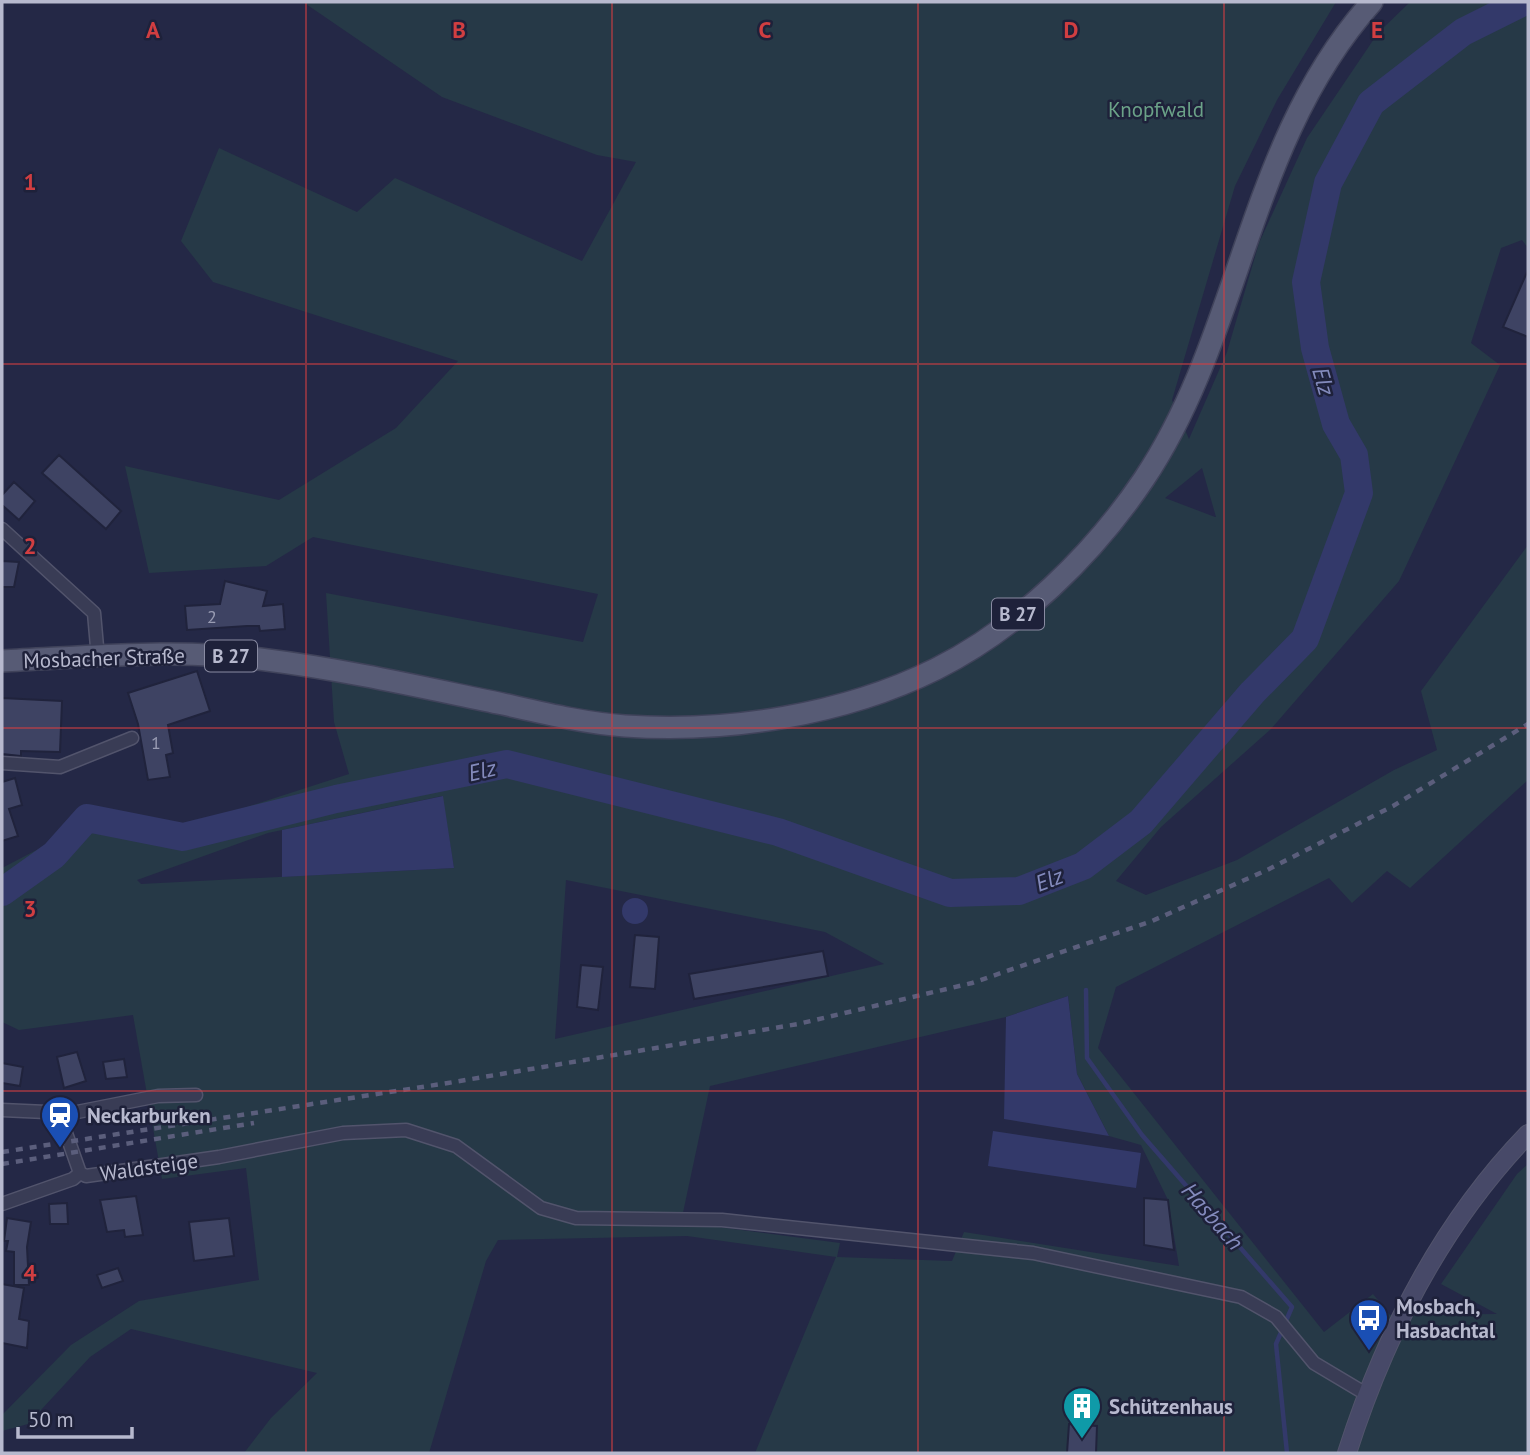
<svg xmlns="http://www.w3.org/2000/svg" width="1530" height="1455" viewBox="0 0 1530 1455" font-family="'PT Sans',sans-serif">
<style>
.green{fill:#263947;fill-rule:evenodd}
.water{fill:#33396a}
.lines{fill:none;stroke-linecap:round;stroke-linejoin:round}
.stream{stroke:#33396a;stroke-width:4.5}
.river{stroke:#33396a;stroke-width:28}
.building{fill:#3e4363;stroke:#20233c;stroke-width:2}
.minor-casing{stroke:#52546c;stroke-width:15}
.secondary-casing{stroke:#52546c;stroke-width:20}
.primary-casing{stroke:#40435b;stroke-width:24}
.minor{stroke:#393c55;stroke-width:12}
.secondary{stroke:#474968;stroke-width:18}
.primary{stroke:#575b75;stroke-width:21}
.rail{stroke:#5b5e7c;stroke-width:4.5;stroke-dasharray:7 7;stroke-linecap:butt}
.grid{fill:none;stroke:#d13e41;stroke-width:2;stroke-opacity:0.55}
.labels{text-anchor:middle;dominant-baseline:central;stroke-width:5;stroke-linejoin:round;paint-order:stroke}
.number-label{font-size:18px;fill:#999cb3}
.shield{fill:#1e213a;stroke:#898ba2;stroke-width:2}
.shield-label{font-size:19px;font-weight:bold;fill:#b7b9ce}
.park-label{font-size:21px;fill:#6ba288;stroke:#1e213a}
.street-label{font-size:21px;fill:#b7b9ce;stroke:#1e213a}
.poi-label{font-size:21px;font-weight:bold;fill:#b7b9ce;stroke:#1e213a;text-anchor:start}
.water-label{font-size:23px;font-style:italic;fill:#838abc;stroke:#1e213a}
.grid-label{font-size:23px;text-anchor:middle;font-weight:bold;fill:#d13e41;stroke:#1e213a;stroke-width:5;stroke-linejoin:round;paint-order:stroke}
</style>
<rect width="100%" height="100%" fill="#242846"/>
<path class="green" d="M303 2H1336L1277 100 1235 186 1172 400 1189 439 1227 352 1259 243 1307 138 1378 33 1410 2H1528V248L1522 240 1501 248 1471 343 1500 365 1399 581 1271 729 1161 827 1116 881 1146 895 1237 860 1394 770 1437 750 1421 691 1528 545V780L1410 888 1387 871 1352 903 1329 878 1116 987 1098 1048 1324 1332 1373 1294 1390 1315 1497 1314 1441 1284 1517 1174 1528 1164V1453H755L836 1257 687 1236 498 1240 486 1261 429 1453H244L271 1418 317 1373 131 1329 90 1357 28 1424 2 1431V1415L71 1345 139 1301 259 1280 246 1168 162 1179 133 1015 19 1030 2 1022V868L96 819 185 827 349 774 334 722 326 593 583 642 598 594 313 537 266 566 149 573 125 466 279 500 396 428 458 361 213 282 181 241 219 148 357 212 395 178 582 261 636 162 597 155 442 97ZM1202 468 1216 517H1215L1165 498ZM442 796 454 868 141 884 137 880 268 833ZM566 880 825 932 884 964 555 1039ZM1068 996 1077 1074 1109 1136 1141 1145 1168 1200 1179 1266 964 1232 952 1261 837 1257 840 1243 681 1222 710 1086 1006 1017Z"/>
<path class="water" d="M443 796 454 868 282 877V830Z
M622 911a13 13 0 1 1 26 0a13 13 0 1 1-26 0Z
M1068 996 1077 1074 1109 1136 1004 1119 1006 1017Z
M993 1131 1141 1153 1136 1188 988 1166Z"/>
<g class="lines">
<path class="stream" d="M1086 990 1087 1058 1142 1135 1292 1307 1276 1344 1287 1453"/>
<path class="river" d="M2 892 54 855 87 818 183 837 336 799 507 764 778 832 950 893 1019 891 1083 866 1141 822 1252 693 1305 639 1359 493 1354 455 1336 424 1315 348 1306 282 1328 183 1371 103 1463 32 1523 2"/>
</g>
<path class="building" d="M1528 270V337L1503 327Z
M59 455 121 511 106 529 42 473Z
M14 482 35 501 19 520 2 505V495Z
M2 561 19 562 14 587H2Z
M225 581 267 591 263 606 283 604 285 629 260 631 259 626H247L187 630 185 606 220 604Z
M197 671 210 711 168 725 173 753 166 755 170 777 148 780 138 724 128 693Z
M2 698 62 701 60 752 21 751V756L2 754Z
M15 778 22 805 9 809 18 836 2 841V782Z
M635 935 659 937 655 989 630 987Z
M823 951 828 976 694 999 689 974Z
M581 965 603 967 598 1010 577 1007Z
M77 1052 86 1081 64 1088 57 1057Z
M124 1059 127 1077 106 1079 103 1062Z
M2 1063 23 1067 20 1086 2 1083Z
M136 1196 143 1235 125 1237 124 1230 107 1232 100 1200Z
M1144 1198 1168 1200 1174 1250 1144 1245Z
M67 1203 68 1224H50L49 1204Z
M7 1218 31 1222 27 1247 29 1285H14V1252L6 1251 8 1241H4Z
M229 1218 234 1256 194 1261 189 1222Z
M118 1268 123 1281 102 1288 97 1275Z
M2 1284 24 1288 19 1319 29 1321 27 1348 2 1343Z
M1069 1424 1097 1426 1096 1453H1067Z"/>
<g class="lines">
<defs>
<path id="minor" d="M2 529 94 613 98 658
M2 763 60 767 132 738
M2 1110 46 1112 61 1119 80 1173
M57 1116 158 1096 196 1095
M80 1173 86 1176 219 1157 343 1133 406 1130 456 1146 541 1208 576 1218 722 1220 1033 1253 1241 1297 1276 1317 1314 1363 1366 1394
M2 1204 73 1179 80 1173"/>
<path id="secondary" d="M1347 1453C1385 1334 1441 1224 1528 1134"/>
<path id="primary" d="M2 661C90 657 180 648 267 660 347 670 425 688 503 704 543 713 584 723 625 726 728 733 843 715 936 669 1018 628 1093 555 1144 479 1243 331 1247 141 1372 2"/>
</defs>
<use href="#minor" class="minor-casing"/>
<use href="#secondary" class="secondary-casing"/>
<use href="#primary" class="primary-casing"/>
<use href="#minor" class="minor"/>
<use href="#secondary" class="secondary"/>
<use href="#primary" class="primary"/>
<path class="rail" d="M2 1152 448 1083 798 1024 972 983 1152 921 1267 870 1393 806 1528 724
M2 1164 254 1123"/>
</g>
<path class="grid" d="M306 2V1453M612 2V1453M918 2V1453M1224 2V1453M2 364H1528M2 728H1528M2 1091H1528"/>
<defs>
<symbol id="station-pin" viewBox="-11 -11 22 30"><path d="M0 17L-7.5 6A9.5 9.5 0 1 1 7.5 6Z" fill="#1a4fb4" stroke="#1e213a"/><path d="M-3-6H3Q5-6 5-4V2Q5 4 3 4L4.5 6H3L1.5 4h-3L-3 6H-4.5L-3 4Q-5 4-5 2V-4Q-5-6-3-6ZM-3.5-4v3h7v-3ZM-3.5 1v1.5H-2V1ZM2 1v1.5H3.5V1Z" fill="#fff"/></symbol>
<symbol id="bus-pin" viewBox="-11 -11 22 30"><path d="M0 17L-7.5 6A9.5 9.5 0 1 1 7.5 6Z" fill="#1a4fb4" stroke="#1e213a"/><path d="M-5-6H5V4H4V6H2V4H-2V6H-4V4H-5ZM-3.5-4V0h7V-4ZM-3.5 1.2v1.5H-2V1.2ZM2 1.2v1.5H3.5V1.2Z" fill="#fff"/></symbol>
<symbol id="building-pin" viewBox="-11 -11 22 30"><path d="M0 17L-7.5 6A9.5 9.5 0 1 1 7.5 6Z" fill="#0f9aa8" stroke="#1e213a"/><path d="M-4-6H4V6H1V3H-1V6H-4ZM-2.5-4.3h1.7v1.8h-1.7ZM.8-4.3h1.7v1.8H.8ZM-2.5-1h1.7V.8h-1.7ZM.8-1h1.7V.8H.8Z" fill="#fff"/></symbol>
</defs>
<g fill-rule="evenodd">
<use href="#station-pin" x="38" y="1093" width="44" height="60"/>
<use href="#bus-pin" x="1347" y="1296" width="44" height="60"/>
<use href="#building-pin" x="1060" y="1384" width="44" height="60"/>
</g>
<g class="labels">
<g class="number-label">
<text x="212" y="616">2</text>
<text x="156" y="742">1</text>
</g>
<g class="shield">
<rect x="992" y="598.5" width="52" height="31" rx="5"/>
<rect x="205" y="640.5" width="52" height="31" rx="5"/>
</g>
<g class="shield-label">
<text x="1018" y="614">B 27</text>
<text x="231" y="656">B 27</text>
</g>
<g class="park-label">
<text x="1156" y="109">Knopfwald</text>
</g>
<g class="street-label">
<text transform="translate(104 658) rotate(-2)">Mosbacher Straße</text>
<text transform="translate(149 1167) rotate(-8)">Waldsteige</text>
</g>
<g class="poi-label">
<text x="87" y="1115">Neckarburken</text>
<text x="1396" y="1306">Mosbach,<tspan x="1396" dy="24">Hasbachtal</tspan></text>
<text x="1109" y="1406">Schützenhaus</text>
</g>
<g class="water-label">
<text transform="translate(1324 381) rotate(74)">Elz</text>
<text transform="translate(482 770) rotate(-13)">Elz</text>
<text transform="translate(1049 879) rotate(-21)">Elz</text>
<text transform="translate(1213 1216) rotate(49)">Hasbach</text>
</g>
</g>
<g class="grid-label">
<text x="153" y="38">A</text>
<text x="459" y="38">B</text>
<text x="765" y="38">C</text>
<text x="1071" y="38">D</text>
<text x="1377" y="38">E</text>
<text x="30" y="190">1</text>
<text x="30" y="554">2</text>
<text x="30" y="917">3</text>
<text x="30" y="1281">4</text>
</g>
<rect width="1530" height="1455" fill="none" stroke="#b7b9ce" stroke-width="7"/>
<path d="M18 1427v10h114v-10" fill="none" stroke="#b7b9ce" stroke-width="3.5"/>
<text x="28" y="1427" font-size="21" fill="#b7b9ce" stroke="#1e213a" stroke-width="5" paint-order="stroke">50 m</text>
</svg>
